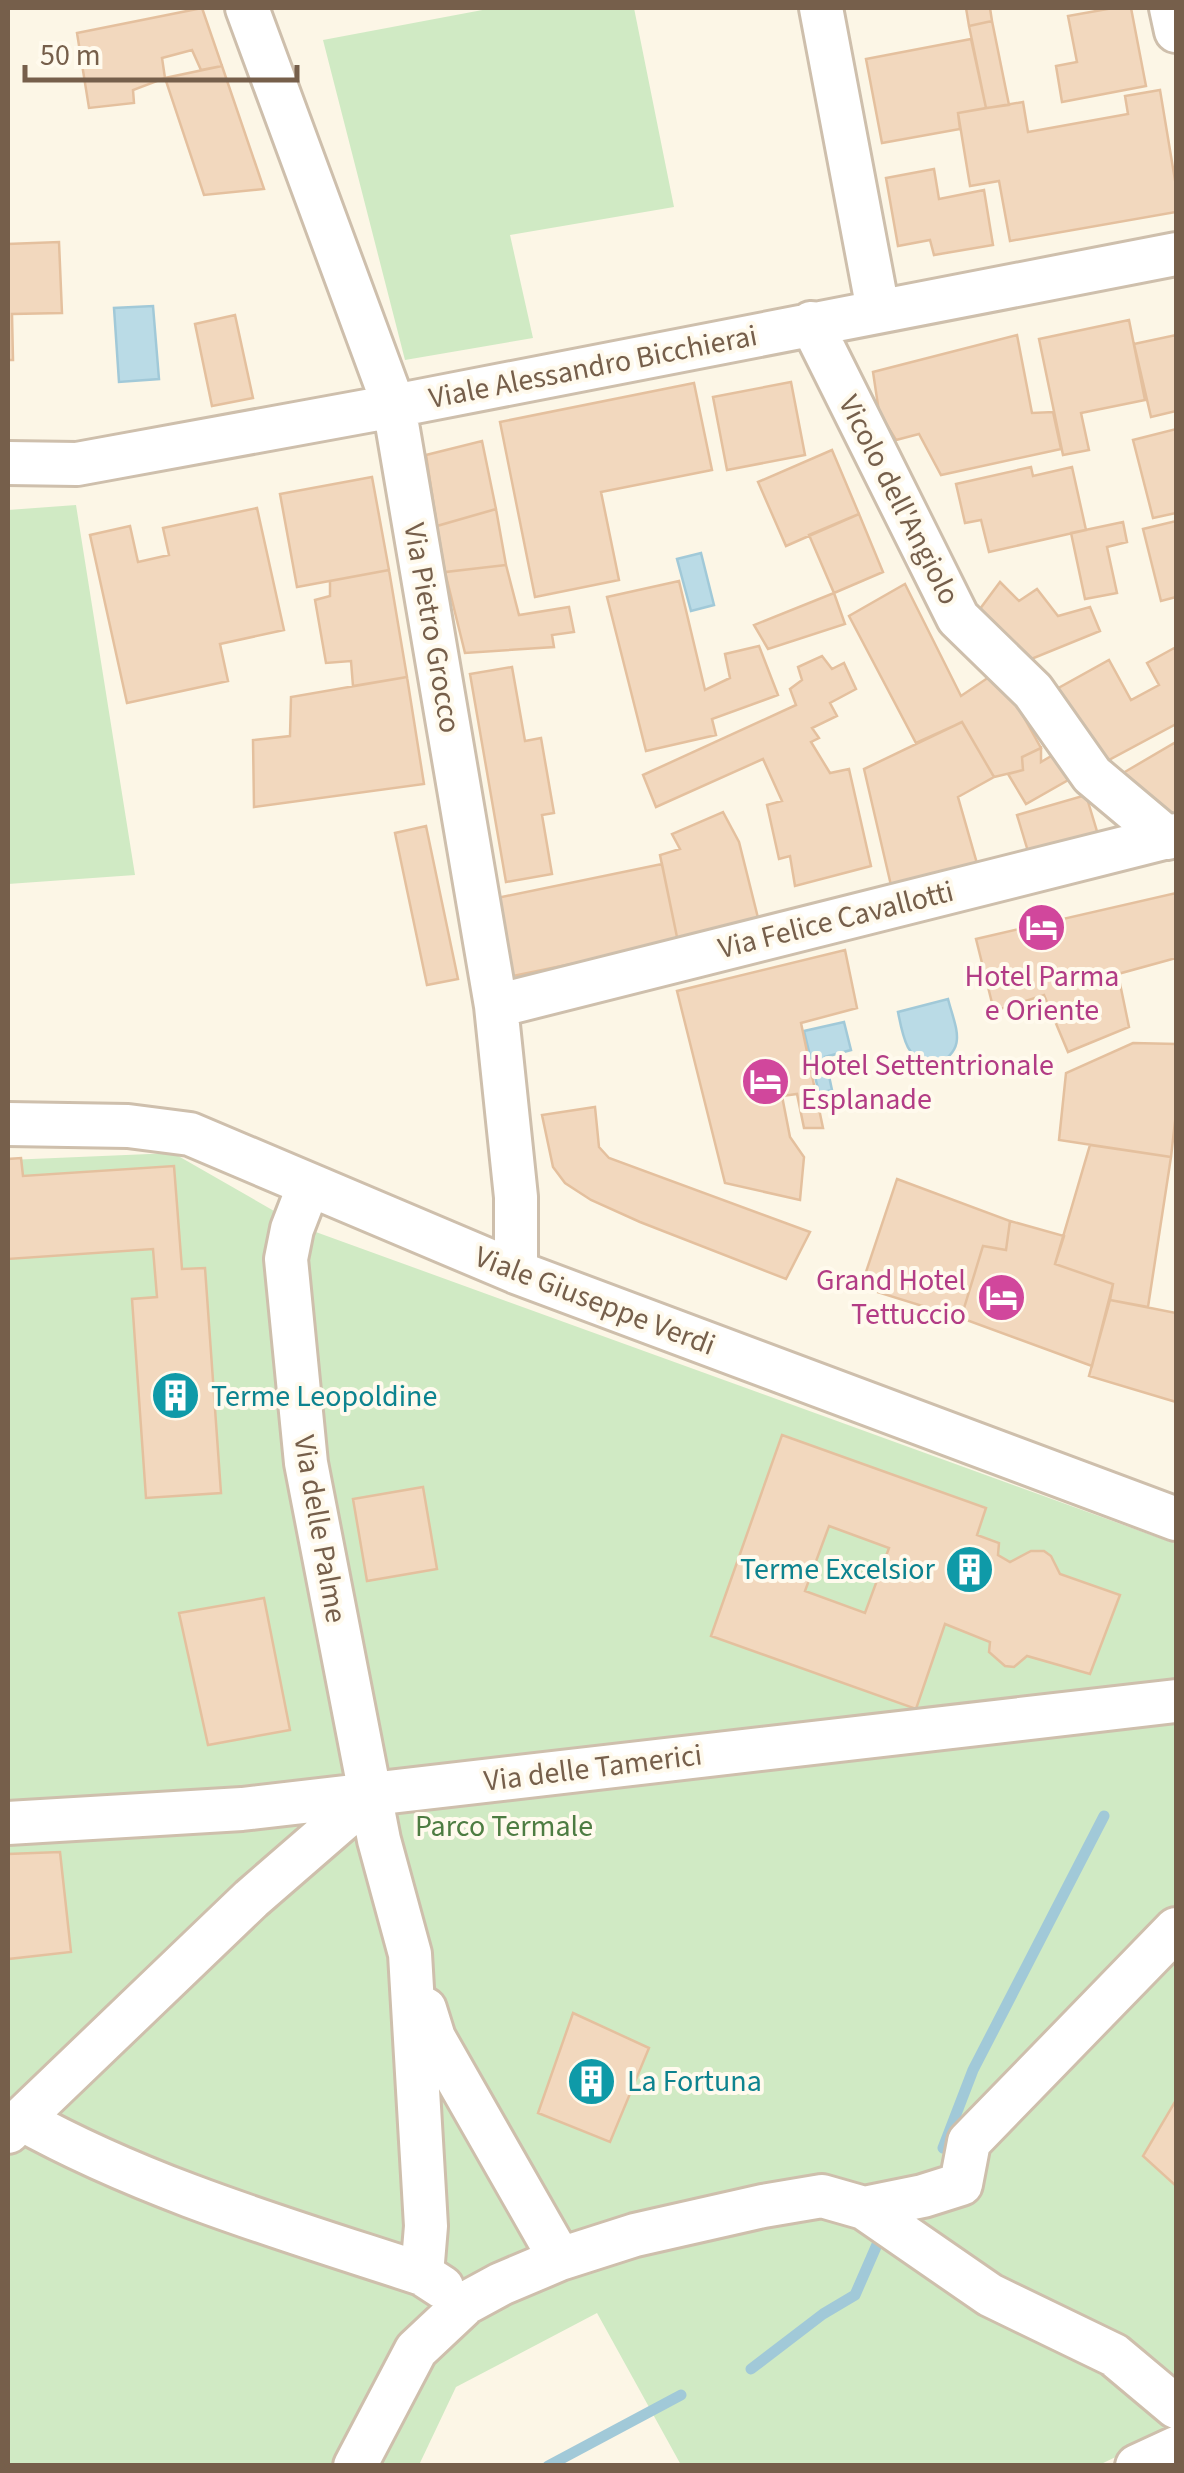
<svg xmlns="http://www.w3.org/2000/svg" width="1184" height="2473" viewBox="0 0 1184 2473" font-family="'Source Sans 3',sans-serif">
<style>
.green{fill:#d0eac4}
.water{fill:#badbe6;stroke:#a1c9d8;stroke-width:2.5}
.lines{fill:none;stroke-linecap:round;stroke-linejoin:round}
.stream{stroke:#a1c9d8;stroke-width:11}
.building{fill:#f2d8be;stroke:#e4c09e;stroke-width:2.5;fill-rule:evenodd}
.minor-casing{stroke:#cebfac;stroke-width:48}
.minor{stroke:#fff;stroke-width:42}
.labels{text-anchor:middle;dominant-baseline:central;stroke-width:8;stroke-linejoin:round;paint-order:stroke}
.street-label{font-size:30px;fill:#765f4b;stroke:#fffaed}
.hotel-label{font-size:30px;fill:#b23c85;stroke:#fffaed}
.culture-label{font-size:30px;fill:#0d838f;stroke:#fffaed;text-anchor:start}
.park-label{font-size:30px;fill:#4d7c42;stroke:#fffaed}
</style>
<rect width="100%" height="100%" fill="#fcf6e6"/>
<path class="green" d="M493 8H634L674 207 510 235 533 338 405 360 323 40Z
M76 505 135 875 8 884V510Z
M173 1153 302 1227 1176 1544V2428L1099 2465H681L597 2313 456 2387 419 2465H8V1160Z"/>
<path class="water" d="M153 306 159 379 119 382 114 308Z
M701 553 714 605 691 611 677 559Z
M948 999C956 1030 969 1049 933 1067 906 1059 903 1037 898 1012Z
M844 1022 851 1050 825 1057 832 1090 819 1093 804 1031Z"/>
<g class="lines">
<path class="stream" d="M943 2148 973 2070 1104 1816
M751 2369 823 2314 855 2295 879 2240
M548 2466 681 2395"/>
</g>
<path class="building" d="M202 8 222 66 201 70 192 50 162 58 165 78 133 90 134 103 89 108 77 33Z
M966 8H990L992 21 969 26Z
M1113 8H1131L1146 86 1062 102 1056 66 1077 62 1068 16Z
M992 21 1009 105 986 108 969 26Z
M971 39 986 108 958 113 960 129 882 143 866 59Z
M222 66 264 189 204 195 165 78Z
M1160 90 1176 186V212L1010 241 999 181 970 186 958 113 1023 102 1028 132 1128 114 1125 96Z
M934 169 939 199 984 190 993 245 934 255 930 240 898 246 886 178Z
M59 242 62 313 12 314 13 360H8V244Z
M235 315 253 398 212 406 195 324Z
M1129 320 1145 400 1081 413 1089 450 1063 455 1039 339Z
M1017 335 1032 413 1053 412 1061 449 941 475 919 434 896 440 879 412 873 372Z
M1176 335V411L1151 417 1134 344Z
M791 382 805 455 727 470 713 397Z
M694 383 712 470 601 492 619 580 535 597 500 422Z
M1176 429V513L1153 518 1133 440Z
M482 441 496 509 437 526 426 455Z
M832 450 859 514 786 546 758 482Z
M1031 467 1033 476 1072 467 1086 530 989 552 981 520 965 523 956 484Z
M372 477 389 570 297 587 280 494Z
M257 508 284 630 220 644 228 681 127 703 90 535 130 526 138 562 169 555 163 528Z
M496 509 506 565 445 572 437 526Z
M859 514 883 572 834 593 809 535Z
M1176 521V597L1161 601 1143 529Z
M1123 522 1127 542 1107 547 1117 593 1085 599 1071 533Z
M506 565 519 615 569 607 574 632 552 635 554 647 465 653 445 572Z
M389 570 407 677 353 686 351 661 326 663 315 600 330 596V581Z
M679 581 705 690 730 678 725 654 759 646 778 695 712 719 716 735 646 751 607 597Z
M1000 582 1019 601 1037 589 1058 616 1090 607 1100 631 1019 664 974 617Z
M905 584 961 696 998 671 1041 748 1022 757 1023 770 994 777 962 722 916 743 849 616Z
M834 593 845 624 768 649 754 625Z
M1176 647V724L1094 768 1053 691 1109 660 1131 700 1159 685 1147 663Z
M822 656 832 669 844 663 856 689 830 703 837 716 812 728 819 738 811 742 830 773 849 769 871 866 795 886 790 856 779 859 767 805 782 801 763 759 656 807 643 775 796 705 790 689 802 680 798 667Z
M512 667 525 741 541 738 554 813 542 815 552 874 506 882 470 674Z
M407 677 424 784 254 807 253 740 290 736 291 697Z
M962 722 994 777 958 797 978 867 893 894 864 769Z
M1176 742V820L1163 824 1123 773Z
M1041 748V762L1063 749 1077 775 1026 804 1008 774 1023 770 1022 757Z
M1086 795 1099 838 1030 858 1017 815Z
M723 812 739 842 758 918 678 942 660 855 680 849 672 834Z
M426 826 458 979 427 985 395 833Z
M662 864 678 942 513 976 497 898Z
M1176 893V958L1118 974 1129 1027 1068 1052 1044 995 994 1011 976 939Z
M845 950 857 1008 801 1023 823 1128H804L797 1094 782 1096 790 1137 804 1157 800 1200 725 1183 677 991Z
M1133 1043 1176 1044V1113L1171 1157 1059 1140 1066 1073Z
M595 1107 599 1147 609 1158 810 1232 786 1279 640 1222 591 1200 565 1183 553 1167 542 1115Z
M1090 1145 1171 1157 1148 1307 1110 1300 1113 1284 1055 1264Z
M21 1158 23 1176 174 1166 182 1269 205 1268 221 1493 146 1498 132 1299 157 1297 153 1249 8 1259V1159Z
M897 1179 1010 1221 1006 1250 983 1246 961 1318 861 1287Z
M1010 1221 1064 1236 1055 1264 1113 1284 1092 1366 961 1318 983 1246 1006 1250Z
M1110 1300 1176 1313V1402L1089 1376Z
M782 1435 986 1508 977 1535 999 1543 998 1555 1010 1562 1031 1551H1044L1051 1556 1060 1574 1120 1595 1090 1674 1027 1656 1014 1667 1005 1666 989 1652 990 1642 945 1624 916 1709 711 1636ZM829 1526 889 1548 865 1613 805 1591Z
M423 1487 437 1569 367 1581 353 1499Z
M264 1598 290 1730 208 1745 179 1613Z
M60 1852 71 1952 8 1959V1854Z
M573 2013 649 2048 610 2142 538 2113Z
M1176 2100V2186L1143 2156Z"/>
<g class="lines">
<defs>
<path id="minor" d="M247 8 394 406 496 1006 516 1197V1272
M821 8 878 310
M1171 8 1176 31
M811 323 958 618 1033 691 1092 775 1167 838
M8 463 77 464 394 406 1176 254
M496 1006 1176 835
M8 1124 128 1126 190 1134 516 1272 1176 1519
M309 1185 292 1229 286 1259 306 1463 379 1840 410 1954 426 2226 422 2274
M8 1823 242 1809 1176 1701
M425 2009 434 2038 560 2259
M21 2119C147 2189 285 2229 422 2274L442 2287
M8 2132 251 1899 372 1794
M864 2208 990 2295 1114 2355 1176 2407
M355 2466 416 2350 466 2303 501 2284 560 2259 635 2235 763 2206 822 2196 864 2208 923 2196 961 2184 969 2142 1176 1929
M1137 2466 1176 2448"/>
</defs>
<use href="#minor" class="minor-casing"/>
<use href="#minor" class="minor"/>
</g>
<defs>
<symbol id="hotel-disc" viewBox="-11 -11 22 22"><circle r="9.5" fill="#d1479c" stroke="#fffaed"/><path d="M-6-4.5h1.5V1H6V5H4.5V3h-9V5H-6ZM-4 0a1.8 1.8 0 1 1 3.6 0ZM.5 0V-2.5h3Q6-2.5 6 0Z" fill="#fff"/></symbol>
<symbol id="building-disc" viewBox="-11 -11 22 22"><circle r="9.5" fill="#0f9aa8" stroke="#fffaed"/><path d="M-4-6H4V6H1V3H-1V6H-4ZM-2.5-4.3h1.7v1.8h-1.7ZM.8-4.3h1.7v1.8H.8ZM-2.5-1h1.7V.8h-1.7ZM.8-1h1.7V.8H.8Z" fill="#fff"/></symbol>
</defs>
<g fill-rule="evenodd">
<use href="#hotel-disc" x="1014" y="900" width="55" height="55"/>
<use href="#hotel-disc" x="738" y="1054" width="55" height="55"/>
<use href="#hotel-disc" x="974" y="1270" width="55" height="55"/>
<use href="#building-disc" x="148" y="1368" width="55" height="55"/>
<use href="#building-disc" x="942" y="1542" width="55" height="55"/>
<use href="#building-disc" x="564" y="2054" width="55" height="55"/>
</g>
<g class="labels">
<g class="street-label">
<text transform="translate(593 367) rotate(-11)">Viale Alessandro Bicchierai</text>
<text transform="translate(899 500) rotate(63)">Vicolo dell'Angiolo</text>
<text transform="translate(432 628) rotate(80)">Via Pietro Grocco</text>
<text transform="translate(836 920) rotate(-14)">Via Felice Cavallotti</text>
<text transform="translate(595 1301) rotate(21)">Viale Giuseppe Verdi</text>
<text transform="translate(320 1529) rotate(80)">Via delle Palme</text>
<text transform="translate(593 1768) rotate(-7)">Via delle Tamerici</text>
</g>
<g class="hotel-label">
<text x="1042" y="976">Hotel Parma<tspan x="1042" dy="34">e Oriente</tspan></text>
<text x="801" y="1065" text-anchor="start">Hotel Settentrionale<tspan x="801" dy="34">Esplanade</tspan></text>
<text x="966" y="1280" text-anchor="end">Grand Hotel<tspan x="966" dy="34">Tettuccio</tspan></text>
</g>
<g class="culture-label">
<text x="211" y="1396">Terme Leopoldine</text>
<text x="935" y="1569" text-anchor="end">Terme Excelsior</text>
<text x="627" y="2081">La Fortuna</text>
</g>
<g class="park-label">
<text x="504" y="1826">Parco Termale</text>
</g>
</g>
<rect width="1184" height="2473" fill="none" stroke="#765f4b" stroke-width="20"/>
<path d="M25 65v15h272v-15" fill="none" stroke="#765f4b" stroke-width="5"/>
<text x="40" y="65" font-size="30" fill="#765f4b" stroke="#fffaed" stroke-width="8" paint-order="stroke">50 m</text>
</svg>
